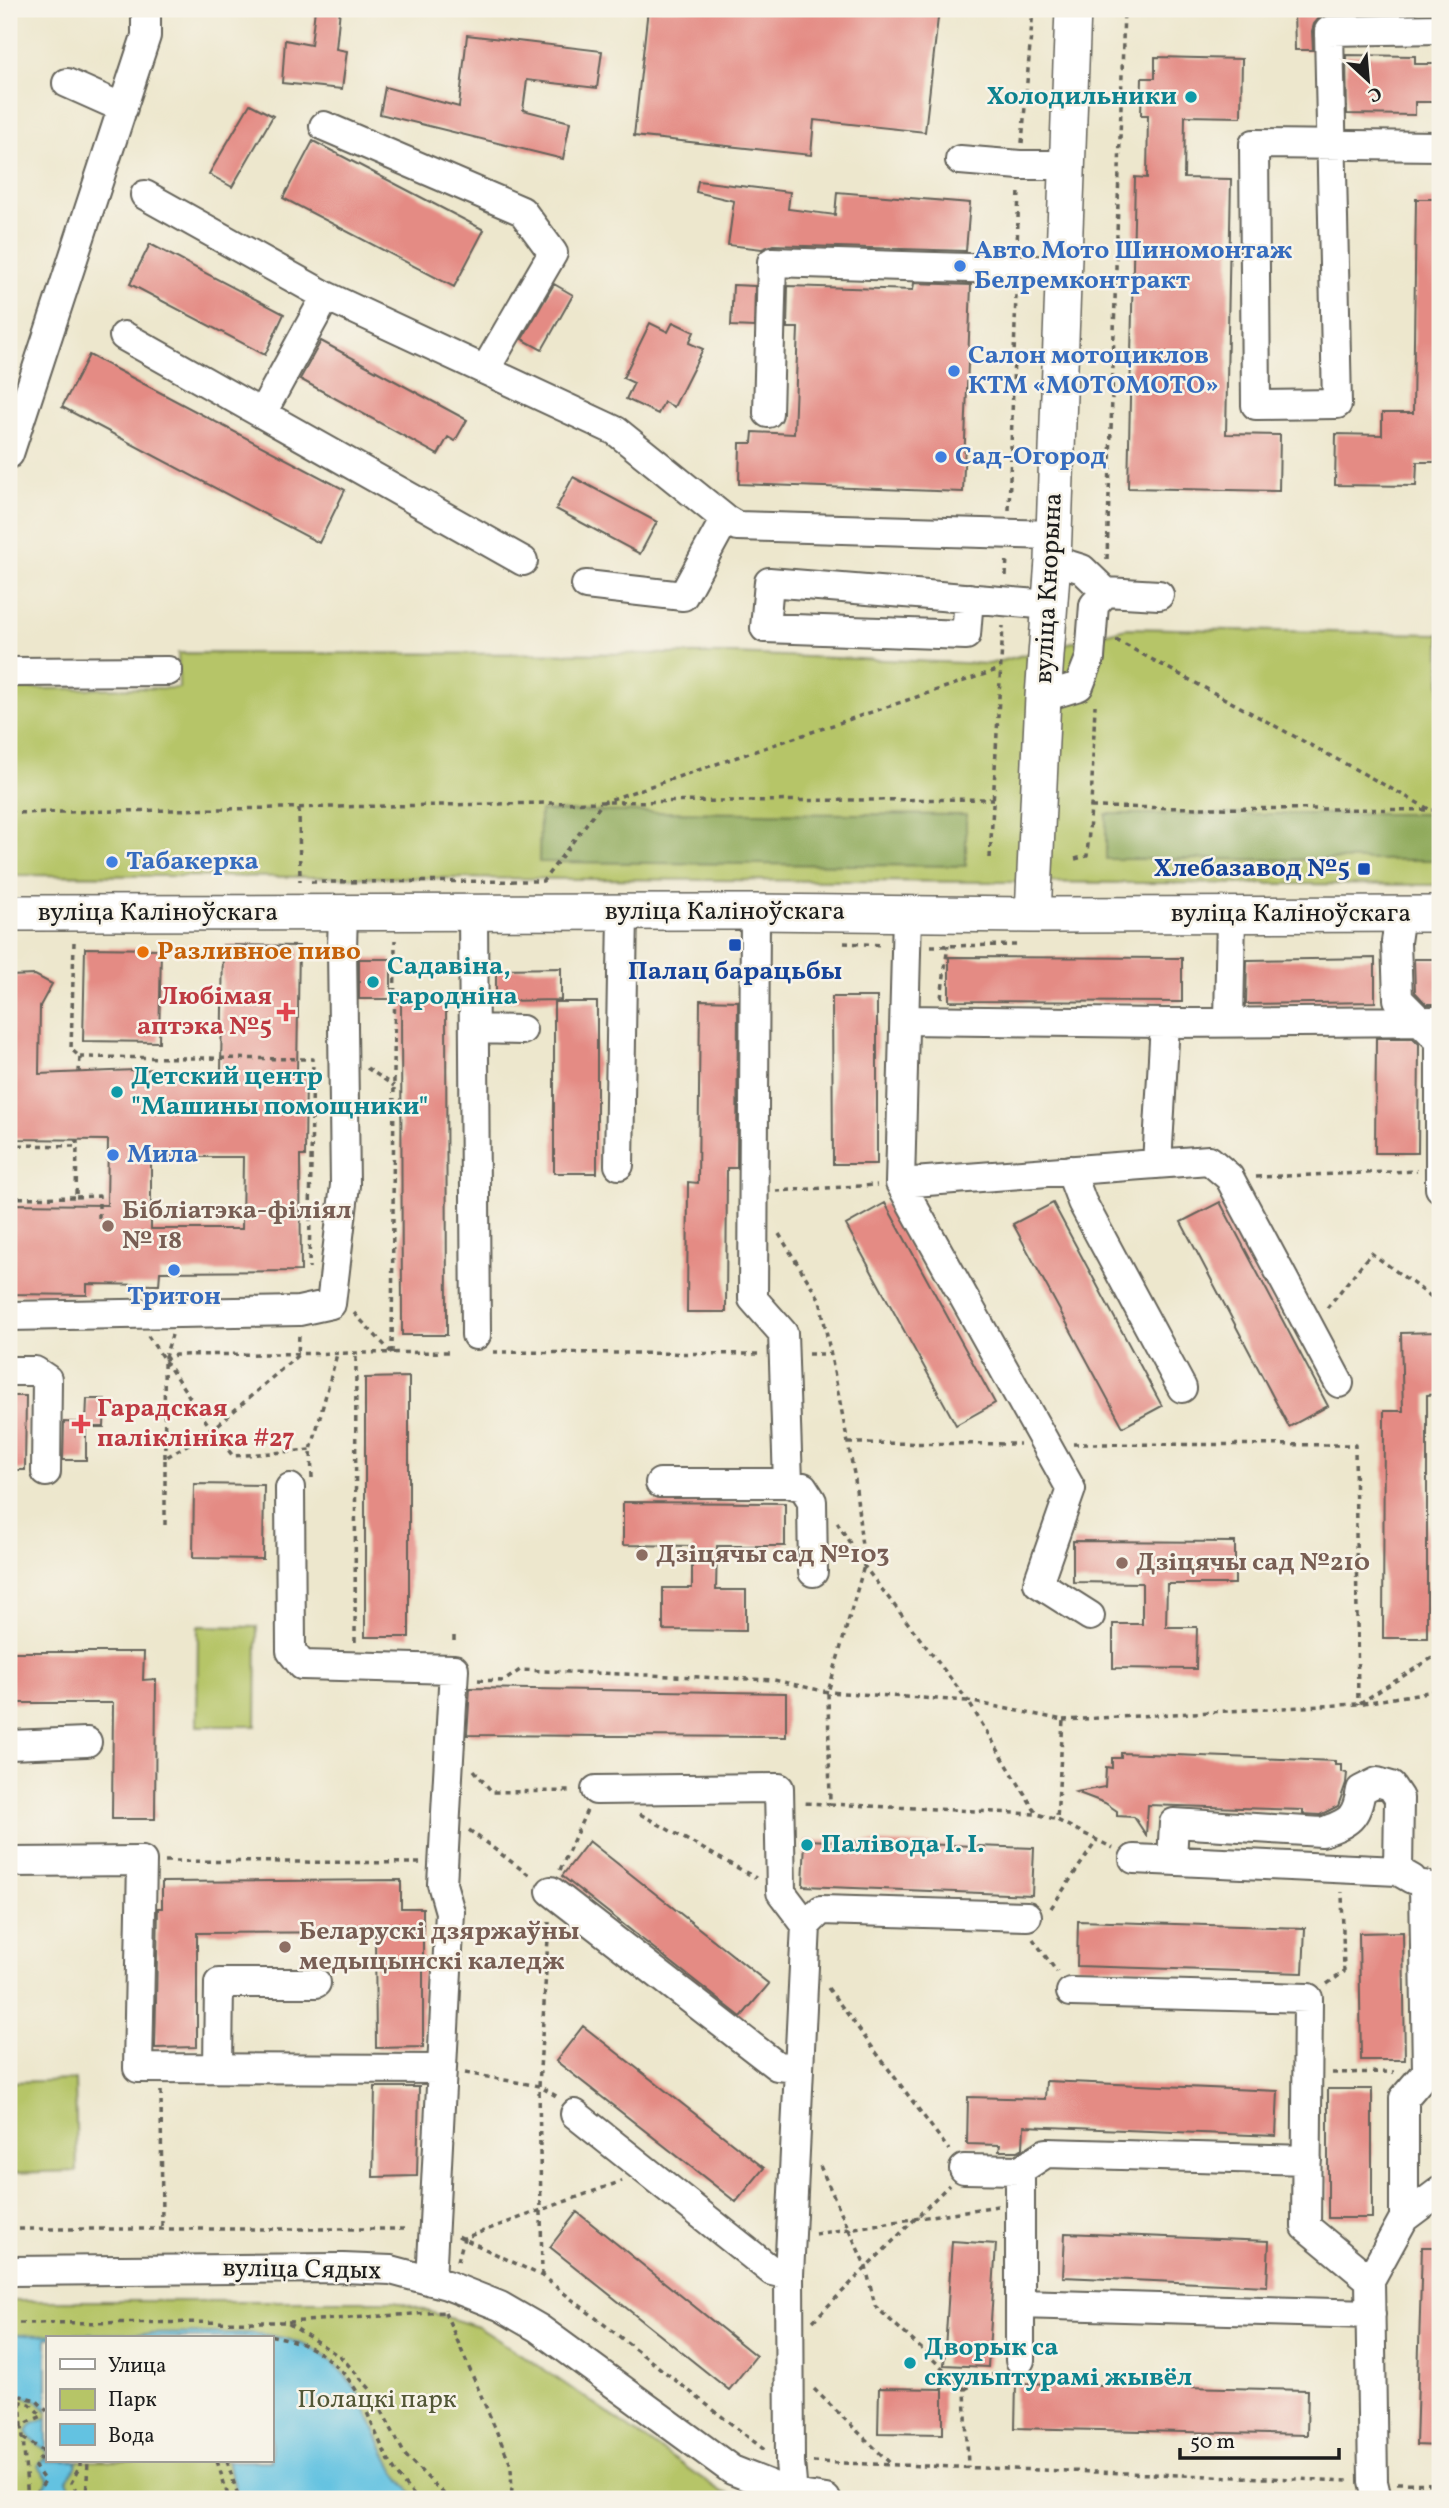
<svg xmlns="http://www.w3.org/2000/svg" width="1449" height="2508" viewBox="0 0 1449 2508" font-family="Vollkorn,serif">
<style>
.green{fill:#b6c567;stroke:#697042;stroke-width:2;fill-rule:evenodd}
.forest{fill:#90aa5c;stroke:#56633c;stroke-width:2}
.water{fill:#63c2e1;stroke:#406f7e;stroke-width:2}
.building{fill:#e48b84;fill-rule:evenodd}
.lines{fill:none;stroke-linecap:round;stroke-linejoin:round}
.minor-casing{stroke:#65635a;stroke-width:32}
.major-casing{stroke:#65635a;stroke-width:38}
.path{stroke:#65635a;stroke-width:3.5;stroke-dasharray:5 5;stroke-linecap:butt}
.minor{stroke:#fff;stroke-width:28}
.major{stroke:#fff;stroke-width:35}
.culture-dot{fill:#0f9aa8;stroke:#f7f3e8;stroke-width:2.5}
.shop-dot{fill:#3f7fe0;stroke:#f7f3e8;stroke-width:2.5}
.transit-dot{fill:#1a4fb4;stroke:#f7f3e8;stroke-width:2.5}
.food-dot{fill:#e8710a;stroke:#f7f3e8;stroke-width:2.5}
.health-dot{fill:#e0444e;stroke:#f7f3e8;stroke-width:2.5}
.education-dot{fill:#8d6e63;stroke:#f7f3e8;stroke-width:2.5}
.labels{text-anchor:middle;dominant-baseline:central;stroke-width:5;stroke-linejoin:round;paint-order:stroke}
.culture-label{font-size:26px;font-weight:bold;fill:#0d838f;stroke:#f7f3e8;text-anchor:start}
.shop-label{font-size:26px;font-weight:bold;fill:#366cbe;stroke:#f7f3e8;text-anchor:start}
.street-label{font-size:26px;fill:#1c1c1c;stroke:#f7f3e8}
.transit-label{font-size:26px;font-weight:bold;fill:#164399;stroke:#f7f3e8;text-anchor:end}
.food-label{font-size:26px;font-weight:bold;fill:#c56008;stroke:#f7f3e8;text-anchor:start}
.health-label{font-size:26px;font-weight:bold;fill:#be3a42;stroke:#f7f3e8;text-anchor:end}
.education-label{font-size:26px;font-weight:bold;fill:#785e54;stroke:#f7f3e8;text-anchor:start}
.park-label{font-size:26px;fill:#525736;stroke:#f7f3e8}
</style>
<rect width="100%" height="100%" fill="#f7f3e8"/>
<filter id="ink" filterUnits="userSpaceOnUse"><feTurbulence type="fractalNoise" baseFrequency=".0143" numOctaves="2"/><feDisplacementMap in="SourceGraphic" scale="14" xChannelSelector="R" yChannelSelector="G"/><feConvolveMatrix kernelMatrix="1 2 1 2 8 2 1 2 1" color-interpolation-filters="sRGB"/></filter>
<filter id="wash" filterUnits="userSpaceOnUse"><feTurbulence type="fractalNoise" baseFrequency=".00686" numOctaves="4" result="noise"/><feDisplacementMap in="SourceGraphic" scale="28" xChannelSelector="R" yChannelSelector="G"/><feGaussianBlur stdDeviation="1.57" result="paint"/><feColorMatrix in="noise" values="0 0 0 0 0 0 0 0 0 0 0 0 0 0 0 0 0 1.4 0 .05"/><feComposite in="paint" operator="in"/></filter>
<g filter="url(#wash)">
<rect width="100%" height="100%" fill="#ede7cd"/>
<path class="green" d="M1126 628 1440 634V885L9 875V689L179 688 178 653 733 654 989 664Z
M198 1626 257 1627 256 1726H197Z
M75 2080 77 2171 9 2173V2082Z
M9 2301H395L478 2327 542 2368 722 2492 746 2499H9ZM47 2338H271V2461H47Z"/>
<path class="forest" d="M540 811 966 815V866L539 862Z
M1106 814H1440V860L1106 859Z"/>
<path class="water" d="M241 2333C287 2334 326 2346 354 2387 363 2400 368 2416 375 2431 386 2456 397 2480 418 2499H239L227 2461H271V2338H47V2411L36 2400 9 2393V2335Z
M47 2418V2461H77L76 2467 67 2480 71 2489V2494L64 2499H45L41 2491 47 2483 48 2479 38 2466 47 2455V2451L30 2438 27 2431 32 2423Z"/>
<g id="blocks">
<path class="building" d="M315 9H340L336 49 347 51 342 89 282 83 285 40 311 45Z
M648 9H939L925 132 814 120 811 155 634 136Z
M1294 9H1320V17L1314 24 1312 31 1313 50H1295Z
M467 35 602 51 597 88 527 80 523 110 570 122 563 159 380 114 385 87 459 107Z
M1346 55 1415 56V64H1440V102H1415V115L1347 114Z
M1155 57 1242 59 1241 117 1185 116 1184 178 1231 179 1226 434 1280 435 1279 491 1128 488 1135 177 1147 178 1148 115H1141L1142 78H1155Z
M250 104 273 116 232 187 209 174Z
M313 141 484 230 454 287 283 198Z
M698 181 790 192 788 209 835 215 837 192 970 203 966 251 773 245 762 249 728 245 734 201 696 192Z
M1416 199H1440V462H1417L1416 486 1335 485 1336 434 1382 435V413H1413Z
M150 244 284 314 265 355 130 284Z
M914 283 971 285 963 492 739 484 740 443H752L753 432 794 434 798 328H787L788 286 913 290Z
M554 284 573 295 542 350 522 339Z
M733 285 755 286 754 327 731 326Z
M673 322 694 332 689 343 703 349 674 407 664 402 658 414 626 399 634 383 623 378 650 323 668 332Z
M321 341 467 420 455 441 448 437 438 455 300 379Z
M89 355 345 490 319 543 62 407Z
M573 477 657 522 640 554 556 509Z
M223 945 299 946 297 1072H306L305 1156H300L301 1271 160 1272 159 1285 87 1284V1295L9 1294V1204L107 1205 108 1140 9 1139V976L35 975 52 984 40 1006 39 1074 159 1069V1072H221ZM151 1157H243L242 1229H151Z
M85 948 161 949 159 1042 83 1041Z
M949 957 1182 958V1002L949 1001Z
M1375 958V1002L1246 1004 1247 960Z
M359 959H391V999H359Z
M1414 959H1440V1004H1426L1415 992Z
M561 968V1000L496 1001V969Z
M446 997 447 1335H402L401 998Z
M832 997H877V1164H833Z
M700 1000 738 1001 737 1168H727L726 1312H687L688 1182 698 1183Z
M554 1002H597V1173H554Z
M1376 1038H1413L1419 1044 1418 1153H1375Z
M1220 1202 1328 1406 1289 1427 1181 1222Z
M885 1203 995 1403 956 1425 846 1225Z
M1053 1203 1162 1406 1123 1427 1013 1224Z
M1440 1332V1394L1427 1395V1638H1383L1384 1411H1403L1401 1333Z
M409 1377V1637H365V1378Z
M9 1396H26L25 1470H9Z
M87 1399H105L104 1427H86V1460H63L64 1422 86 1423Z
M194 1484 264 1485 263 1559 193 1558Z
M623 1502 785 1503V1546H717L716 1590H746V1631L663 1630V1588H692V1546L623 1545Z
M1073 1541 1235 1542V1584H1167L1166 1627H1197L1196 1669 1113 1668V1624H1142V1583L1073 1582Z
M9 1652H144L143 1680 156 1679 155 1819H112L113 1703H9Z
M470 1688 786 1693V1737L467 1735Z
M1121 1753 1335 1761V1765H1341V1772L1347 1773 1346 1783 1338 1806 1320 1815 1303 1814V1810L1148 1805 1146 1835 1134 1817 1117 1816V1811L1105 1803 1076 1792 1105 1787 1106 1767 1112 1768V1758H1121Z
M805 1840 1034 1848 1032 1895 803 1886Z
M589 1841 769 1984 741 2017 562 1876Z
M401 1880V1908H423V2047L376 2048 375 1932 197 1933V2047L155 2048 158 1908H162V1882Z
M1078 1921 1305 1928 1303 1973 1077 1966Z
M1403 1932 1405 2060H1361L1359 1933Z
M583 2026 764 2168 736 2202 556 2061Z
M1046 2081 1278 2091 1276 2136 1024 2126 1023 2148 1018 2151H999L1000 2145 967 2144 968 2097 1045 2099Z
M375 2087H419L417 2176 373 2177Z
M1328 2089H1372V2218H1328Z
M577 2212 756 2356 729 2390 550 2247Z
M1065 2233 1269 2241 1267 2286 1063 2277Z
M952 2241 996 2244 988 2367 944 2365Z
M1422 2247H1440V2446L1416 2445Z
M1016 2383 1308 2390 1307 2435 1015 2428Z
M879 2388 943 2389V2434L878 2433Z"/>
</g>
</g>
<g filter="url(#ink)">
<use href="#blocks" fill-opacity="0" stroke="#65635a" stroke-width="2"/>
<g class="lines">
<defs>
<path id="minor" d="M1440 29 1329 31 1337 404 1256 405 1254 144 1440 146
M67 83 123 108
M324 126 522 211 553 253 485 370
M960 160 1020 165H1067
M145 195 326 296 616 431 725 519 737 526 1054 535
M124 336 523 561
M262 413 326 296
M768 413 772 262 1063 271
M9 454 146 36V9
M1053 560 1082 569 1106 592 1159 595
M586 585 683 596 725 519
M969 598 966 635 765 628 769 582 1050 605
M9 672 168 671
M1043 697 1079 686 1090 658 1094 605 1106 592
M473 912 476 1335
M755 912 753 1299 783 1333 788 1483
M907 914 900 1183 1071 1489 1038 1583 1090 1616
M1400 914 1396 942 1398 999 1440 1041V1188
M905 1020 1165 1023 1440 1021
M1229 1021 1231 914
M474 1029 522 1030
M1157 1164 1165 1023
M619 1165 623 912
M1070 1170 1082 1202 1182 1388
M900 1183 1209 1160 1229 1177 1339 1383
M9 1316 299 1311 331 1304 345 1185 342 948 343 912
M9 1371H35L47 1379 46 1472
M660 1483H788L803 1487 812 1501 813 1572
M290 1488 291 1651 302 1665 454 1669 442 1884 450 1912 431 2281
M9 1745 87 1742
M596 1790 779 1788 781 1892 806 1925 789 2275 790 2462 793 2494
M1134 1859 1398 1871 1412 1879
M1172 1860 1174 1823 1322 1832C1350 1822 1356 1819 1361 1790L1377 1782 1391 1786 1399 1798 1398 1871
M9 1862 142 1861 138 2068 442 2069
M551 1891 777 2066 799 2068
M806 1925 821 1910 1027 1916
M1071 1992 1308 1998 1306 2227 1370 2280
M218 2068 219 1983H316
M575 2114 772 2271 789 2275
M964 2169 1020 2170 1046 2153 1307 2160
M1020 2170V2360
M1404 2218 1440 2191
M9 2271 343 2268 391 2270 447 2285 500 2306 538 2328 732 2470 793 2494 826 2499
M1020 2304 1371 2314
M1377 2499 1373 2482 1370 2280 1404 2218V2098L1427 2071 1424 1885"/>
<path id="major" d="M9 913 755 912 1033 915 1440 914
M1033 915 1043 697 1053 560 1073 9"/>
</defs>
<use href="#minor" class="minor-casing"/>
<use href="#major" class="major-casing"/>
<path class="path" d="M1022 143 1033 9
M1017 248 1019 189
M1009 510 1016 294
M1107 559 1124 9
M1006 576 1007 556
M1116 640 1440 815
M1091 807 1440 810
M299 809 300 882
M9 813 603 802 994 799
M990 858 1003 626
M1075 859 1087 856 1091 807 1095 705
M311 882 543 881 603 802 1000 669
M74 942 71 1049 80 1057 79 1072
M844 943 882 945
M931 946 1018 945
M941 998 948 945
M80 1057 313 1059 309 1268
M367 1068 394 1086
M9 1145 77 1146V1139
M1256 1177 1417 1171
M776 1191 877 1185
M76 1197 99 1196V1218
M9 1198 76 1197 77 1146
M779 1234 820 1300 855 1479 864 1566 828 1692 830 1804 802 1803
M1327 1308 1371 1253 1437 1301
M354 1313 392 1353
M148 1336 212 1430 233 1456 311 1450
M493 1352 758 1354
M392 1353 395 940
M808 1354H830
M164 1360 175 1355 451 1352
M848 1443 1020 1444
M1073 1444 1355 1445 1358 1704
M165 1458 164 1360 172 1335
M312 1478 311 1450 337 1354
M837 1522 864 1566 968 1701 1063 1720 1057 1820 1113 1848
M165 1525V1458L212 1430 298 1355 299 1334
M454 1636V1646
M355 1642 356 1354
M478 1680 504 1681 520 1670 774 1680 828 1692 968 1701 1037 1814
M1360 1703 1440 1653
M1063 1720 1358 1704 1440 1690
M474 1770 492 1792 572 1791
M830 1804 1037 1814 1057 1820
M640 1814 756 1878
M469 1830 533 1878
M165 1861 420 1863
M560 1870 587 1810
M1051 1908 1097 1840
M1033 1939 1057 1972
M1327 1984 1344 1972 1342 1892
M828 1988 949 2150
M465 2073 539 2086 558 2097
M1332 2073 1394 2072
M161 2091 162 2229
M820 2166 866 2267 875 2306 965 2389 968 2467
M9 2229H409
M815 2234 998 2206
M458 2236 542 2276 766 2451
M458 2261 464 2238 622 2181
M542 2276 539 2086 549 1922
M445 2312 511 2465 512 2499
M813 2321 949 2185
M288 2322 445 2312V2309
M9 2323 286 2322 342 2358 371 2390 405 2455 449 2499
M241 2333C287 2334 326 2346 354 2387 363 2400 368 2416 375 2431 386 2456 397 2480 418 2499
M814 2389 891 2464
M965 2389 1000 2371
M9 2393 36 2400 47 2411
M9 2399 30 2404 42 2416 22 2425 28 2499
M20 2401 22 2425
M23 2438 42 2450 43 2454 35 2467 45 2481 32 2499
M80 2461V2466L71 2483 83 2499
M217 2461 229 2499
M227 2461 239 2499
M813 2462 1351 2481
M1397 2483 1440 2484
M9 2497 15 2499
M86 2499 88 2461
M94 2499 120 2495 133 2499"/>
<use href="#minor" class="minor"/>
<use href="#major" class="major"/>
</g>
</g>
<g class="culture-dot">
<circle cx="1191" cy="97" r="7"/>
<circle cx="373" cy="982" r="7"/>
<circle cx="117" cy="1092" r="7"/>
<circle cx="807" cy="1845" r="7"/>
<circle cx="910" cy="2363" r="7"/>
</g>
<g class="shop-dot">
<circle cx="960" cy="266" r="7"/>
<circle cx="954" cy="371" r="7"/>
<circle cx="941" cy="457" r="7"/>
<circle cx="112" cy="862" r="7"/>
<circle cx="113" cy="1155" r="7"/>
<circle cx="174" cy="1270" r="7"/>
</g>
<g class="transit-dot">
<rect x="1357" y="862" width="14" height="14" rx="3.5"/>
<rect x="728" y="938" width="14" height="14" rx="3.5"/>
</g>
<circle class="food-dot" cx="143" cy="952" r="7"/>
<g class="health-dot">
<path d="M282.5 1001.5h7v7h7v7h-7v7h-7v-7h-7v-7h7z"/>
<path d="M77.5 1413.5h7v7h7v7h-7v7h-7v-7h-7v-7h7z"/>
</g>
<g class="education-dot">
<circle cx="108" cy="1226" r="7"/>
<circle cx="642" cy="1555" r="7"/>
<circle cx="1122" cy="1563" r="7"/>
<circle cx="285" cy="1947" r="7"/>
</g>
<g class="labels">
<g class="culture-label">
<text x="1177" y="97" text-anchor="end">Холодильники</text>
<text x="387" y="967">Садавіна,<tspan x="387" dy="30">гародніна</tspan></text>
<text x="131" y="1077">Детский центр<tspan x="131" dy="30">"Машины помощники"</tspan></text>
<text x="821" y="1845">Палівода І. І.</text>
<text x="924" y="2348">Дворык са<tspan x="924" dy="30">скульптурамі жывёл</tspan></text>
</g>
<g class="shop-label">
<text x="974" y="251">Авто Мото Шиномонтаж<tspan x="974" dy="30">Белремконтракт</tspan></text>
<text x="968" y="356">Салон мотоциклов<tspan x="968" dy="30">КТМ «МОТОМОТО»</tspan></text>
<text x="955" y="457">Сад-Огород</text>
<text x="126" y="862">Табакерка</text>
<text x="127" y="1155">Мила</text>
<text x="174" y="1297" text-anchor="middle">Тритон</text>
</g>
<g class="street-label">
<text transform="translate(1049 588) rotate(-87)">вуліца Кнорына</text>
<text x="725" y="912">вуліца Каліноўскага</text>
<text x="158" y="913">вуліца Каліноўскага</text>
<text x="1291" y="914">вуліца Каліноўскага</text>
<text transform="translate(302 2270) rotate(1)">вуліца Сядых</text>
</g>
<g class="transit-label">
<text x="1350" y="869">Хлебазавод №5</text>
<text x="735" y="972" text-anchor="middle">Палац барацьбы</text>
</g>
<g class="food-label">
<text x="157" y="952">Разливное пиво</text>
</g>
<g class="health-label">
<text x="272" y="997">Любімая<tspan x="272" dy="30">аптэка №5</tspan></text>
<text x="97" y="1409" text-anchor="start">Гарадская<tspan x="97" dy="30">паліклініка #27</tspan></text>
</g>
<g class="education-label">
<text x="122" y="1211">Бібліатэка-філіял<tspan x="122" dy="30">№ 18</tspan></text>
<text x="656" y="1555">Дзіцячы сад №103</text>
<text x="1136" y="1563">Дзіцячы сад №210</text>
<text x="299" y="1932">Беларускі дзяржаўны<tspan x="299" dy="30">медыцынскі каледж</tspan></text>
</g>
<g class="park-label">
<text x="377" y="2400">Полацкі парк</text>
</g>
</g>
<rect width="1449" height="2508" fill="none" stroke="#f7f3e8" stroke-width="35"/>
<rect x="46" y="2336" width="228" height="126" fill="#f7f3e8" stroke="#9f9d96" stroke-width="2"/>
<rect x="60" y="2359" width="35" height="10" fill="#ffffff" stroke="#9f9d96" stroke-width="2"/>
<text x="108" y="2372" font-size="21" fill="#1c1c1c">Улица</text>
<rect x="60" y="2389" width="35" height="21" fill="#b6c567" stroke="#9f9d96" stroke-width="2"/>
<text x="108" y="2406" font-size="21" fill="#1c1c1c">Парк</text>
<rect x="60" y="2424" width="35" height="21" fill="#63c2e1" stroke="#9f9d96" stroke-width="2"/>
<text x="108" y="2442" font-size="21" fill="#1c1c1c">Вода</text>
<g transform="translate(1368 80) rotate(154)" stroke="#f7f3e8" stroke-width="5" paint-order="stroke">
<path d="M0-5L12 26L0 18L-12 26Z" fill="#1c1c1c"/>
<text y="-10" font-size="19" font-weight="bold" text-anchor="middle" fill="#1c1c1c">С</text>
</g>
<path d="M1180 2448v10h159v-10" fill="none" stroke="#1c1c1c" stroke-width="3.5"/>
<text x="1190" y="2448" font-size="21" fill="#1c1c1c" stroke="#f7f3e8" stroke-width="5" paint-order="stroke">50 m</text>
</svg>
